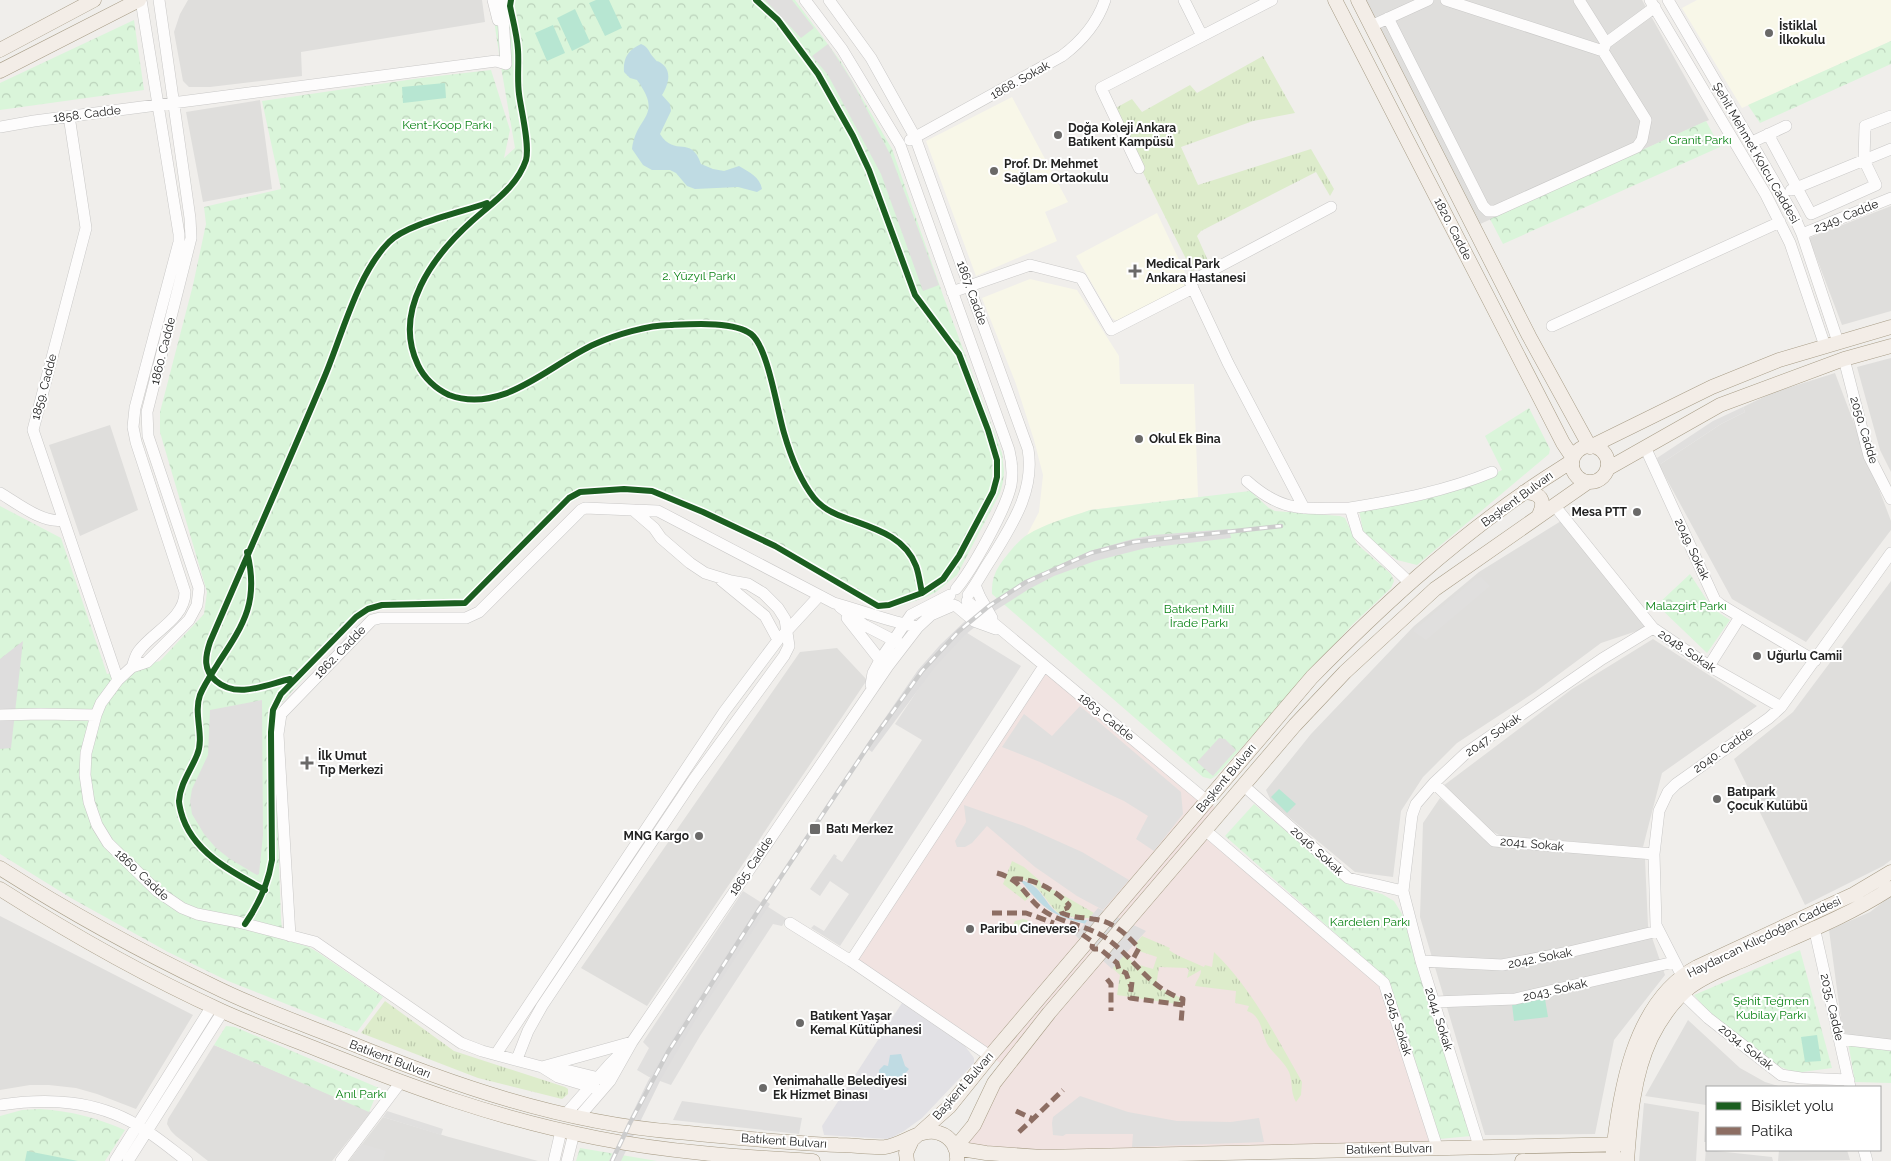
<svg xmlns="http://www.w3.org/2000/svg" width="1891" height="1161" viewBox="0 0 1891 1161" font-family="Raleway,sans-serif">
<style>
.residential{fill:#dfdedc}
.commercial{fill:#f1e3e1}
.education{fill:#f8f7e8}
.grass{fill:url(#grass-tufts)}
.park{fill:url(#park-crowns)}
.pitch{fill:#b7e6d2}
.parking{fill:#e0dfde}
.plaza{fill:#e2e1e5}
.water{fill:#bfdbe3}
.pier{fill:#dedddd}
.lines{fill:none;stroke-linecap:round;stroke-linejoin:round}
.minor-casing{stroke:#c9c8c7;stroke-width:12}
.major-casing{stroke:#a79c86;stroke-width:15}
.minor{stroke:#fdfcfc;stroke-width:11}
.major{stroke:#f3ede7;stroke-width:14}
.rail-casing{stroke:#ccc;stroke-width:4.5}
.rail{stroke:#fff;stroke-width:2.5;stroke-dasharray:8;stroke-linecap:butt}
.quiet{stroke:#8d6e63;stroke-width:5;stroke-dasharray:10 5;stroke-linecap:butt}
.cycleway-casing{stroke:#fff;stroke-width:9}
.cycleway{stroke:#1b5e20;stroke-width:6}
.poi-dot{fill:#6a6968;stroke:#fff;stroke-width:2}
.labels{text-anchor:middle;dominant-baseline:central;stroke-width:4;stroke-linejoin:round;paint-order:stroke}
.poi-label{font-size:12px;font-weight:bold;fill:#222;stroke:#fff;text-anchor:start}
.street-label{font-size:12px;fill:#222;stroke:#fff}
.park-label{font-size:12px;fill:#0c8416;stroke:#fff}
</style>
<defs>
<pattern id="grass-tufts" width="24" height="20" patternUnits="userSpaceOnUse" patternTransform="scale(1.25)"><rect width="24" height="20" fill="#ddeccb"/><path d="M3 7l-1-3M5 7V3M7 7l1-3M15 17l-1-3M17 17v-4M19 17l1-3" fill="none" stroke="#bdcaae"/></pattern>
<pattern id="park-crowns" width="20" height="18" patternUnits="userSpaceOnUse" patternTransform="scale(1.25)"><rect width="20" height="18" fill="#daf5da"/><path d="M2 6a3 3 0 1 1 6 0M12 15a3 3 0 1 1 6 0" fill="none" stroke="#bbd2bb"/></pattern>
</defs>
<rect width="100%" height="100%" fill="#f0eeeb"/>
<path class="residential" d="M188 0H482L485 22 301 52 302 76 210 87H189L183 81 174 32 180 14Z
M1365 0H1642L1709 120 1478 225Z
M260 100 272 189 203 202 186 112Z
M1891 206V311L1842 325 1809 238Z
M1891 358V472L1880 450 1857 367Z
M1835 373 1891 521V530L1806 642 1732 599 1659 465 1721 424 1745 412 1743 407 1772 393Z
M110 425 138 510 80 536 49 445Z
M1561 521 1646 628 1601 643 1535 692 1457 743 1423 777 1401 811 1393 877 1355 872 1272 803 1266 790 1311 734 1414 626 1479 572Z
M1891 581V860L1883 866 1805 905 1734 759 1793 712Z
M1653 639 1757 706 1662 773 1643 847 1501 836 1482 826 1443 786 1572 689Z
M837 648 867 680 647 1006 581 968 800 652Z
M1440 798 1490 844 1645 859 1648 926 1665 975 1614 1040 1595 1134 1485 1135 1420 917 1423 823Z
M1891 896V1040L1843 1034 1829 930 1870 912Z
M0 916 193 1015 136 1109 97 1094 76 1088 49 1085H30L0 1090Z
M1688 1020 1740 1068 1765 1082 1782 1087H1707V1142H1704L1706 1105 1645 1096Z
M214 1045 371 1112 332 1161H208L176 1136 171 1131 167 1124 168 1119Z
M1644 1103 1699 1112 1696 1161H1639Z
M383 1117 449 1137 538 1161H349Z
M1706 1148 1707 1150 1772 1157 1773 1161H1705Z
M1779 1150H1847L1850 1160 1778 1161Z"/>
<path class="commercial" d="M1044 666 1221 812 1205 830 1381 980 1437 1147 1042 1157 955 1148 1006 1067 851 961Z"/>
<path class="education" d="M1697 0H1891V41L1742 108 1682 8Z
M1012 97 1068 202 1045 212 1057 241 976 276 926 141Z
M1157 213 1191 285 1120 320H1115L1112 318 1076 256Z
M1030 279 1077 290 1119 356 1120 384H1194L1198 497 1090 510 1027 535 1039 512 1043 475 1034 440 1016 384 982 298Z"/>
<path class="grass" d="M1263 56 1295 113 1253 121 1181 147 1198 185 1311 149 1334 189 1330 196 1316 172 1201 231 1197 236 1209 263 1192 271 1112 110 1132 99 1142 112 1190 85 1197 93Z
M1012 861 1024 867 1040 881 1041 885 1056 891 1094 913 1089 918H1077L1062 914 1061 915C1044 903 1038 876 1014 879L1030 897 1025 901 1003 884Z
M1023 919C1029 920 1035 925 1034 931L1027 934 1011 929 1015 921Z
M1142 936 1170 948 1169 950C1180 958 1192 961 1204 967L1205 965 1212 967 1214 952C1252 989 1276 1036 1302 1082L1301 1095 1296 1102C1290 1092 1293 1082 1289 1072 1284 1062 1275 1055 1269 1047 1261 1035 1263 1016 1247 1011L1249 1006 1235 1003 1236 991 1195 986C1196 980 1201 977 1201 970L1187 978 1189 970 1187 968 1159 967 1156 986 1183 999V1005L1117 995 1120 975 1077 937 1124 956 1125 954 1135 965 1136 964 1153 969 1157 957 1139 951 1135 944Z
M385 1001 454 1051 565 1087 568 1089V1094L562 1099 478 1078 361 1033Z"/>
<path class="park" d="M491 0H795L841 62 892 149 944 298 1002 453 1004 472 1003 482 1000 493 957 575 936 592 926 597 895 608H882L866 603 787 557 725 525 661 496 641 493 608 492 588 494 571 502 470 604 463 608 439 607 376 610 368 612 350 626 279 706 274 734 281 919 283 939 309 947 319 953 383 997 357 1032 228 981 168 952 71 898 0 854V506L61 538 107 674 160 661 204 614 207 592 164 446 160 432V412L193 285 206 224 204 207 281 189 262 101 421 78 491 70 510 130 504 158 515 148 501 67Z
M134 20 144 90 0 110V83Z
M1891 41V64L1760 123 1748 105Z
M1706 121 1720 147 1503 244 1490 219Z
M1529 408 1550 449 1549 454 1417 565 1397 560 1367 537 1363 531 1359 510 1465 487 1502 470 1485 436Z
M1250 491 1269 508 1275 511 1340 516 1345 518 1357 544 1391 574 1394 581 1391 588 1352 625 1217 775 1211 779 1203 777 992 594C992 587 992 581 995 574 998 565 1018 540 1027 535 1044 524 1070 517 1090 510Z
M1690 574 1712 608 1730 620 1707 653 1657 605Z
M1254 804 1350 885 1382 894 1394 901 1402 914 1471 1136 1439 1139 1402 1018 1385 977 1225 836Z
M1800 950 1832 1068 1795 1073 1776 1065 1715 1019 1694 995Z
M226 1026 235 1027 379 1088 369 1112 214 1045Z
M1848 1042 1891 1047V1083L1855 1082Z
M40 1109C71 1111 97 1118 125 1130L105 1161H0V1116L22 1110Z
M580 1148 657 1161H576Z"/>
<path class="pitch" d="M596 0H609L622 28 605 36 589 3Z
M575 9 590 42 572 51 557 18Z
M553 25 565 53 547 61 535 33Z
M445 83 446 98 403 103 402 87Z
M1279 789 1296 804 1287 813 1271 797Z
M1545 999 1548 1017 1514 1021 1512 1004Z
M1817 1035 1821 1061 1805 1062 1801 1037Z
M27 1151 78 1161H25Z"/>
<path class="parking" d="M765 0H792L814 28 801 38Z
M828 44 852 81 891 156 939 285 923 291 881 174 828 75 812 56Z
M1743 407 1745 412 1721 424 1659 465 1657 458 1713 421Z
M1481 577 1490 586 1426 640 1413 631 1475 579Z
M959 628 1021 666 840 946 811 928 814 925 824 931 849 894 830 881 820 896 810 889 834 854 837 856 836 858 842 862 922 740 895 724Z
M262 700 263 835 259 874 257 875 230 859 216 848 204 834 192 814 190 801 192 789 208 755 210 710Z
M1080 706 1181 792 1183 814 1154 851 1136 839 1148 816 1124 801 1040 762 1002 747 1024 714 1052 736Z
M1219 738 1225 739 1236 750 1213 776 1197 762Z
M964 805 1024 826 1082 852 1129 880 1103 910 1077 896 1035 867 987 826 972 843 965 847H957L955 841 966 822Z
M743 891 787 919 782 926 773 924 700 1036 671 1085 649 1077 637 1070 649 1048 643 1042Z
M1080 1096 1128 1112 1177 1121 1231 1122 1259 1118 1264 1142 1132 1147 1133 1134H1066L1063 1136 1053 1135 1052 1123 1053 1117Z
M682 1101 802 1118 799 1134 673 1120Z
M387 1111 443 1129 441 1135 383 1117Z
M362 1144 386 1151 383 1161H356L351 1159Z"/>
<path class="plaza" d="M902 1003H904L962 1042 974 1058V1063L922 1118 904 1131 889 1139 824 1135 822 1126Z"/>
<path class="water" d="M641 44C649 47 649 53 654 58 659 64 655 59 661 63 673 71 668 85 662 95L670 104 671 111 660 134C675 158 691 134 701 164L713 169 724 171 739 166C749 172 760 177 762 189L757 192 738 187 695 189 687 186 676 173 670 170H652L643 165 632 149C636 115 664 117 637 80L630 78 624 72C623 58 628 50 641 44Z
M1020 880C1044 885 1043 905 1061 915 1071 920 1084 920 1096 921L1089 925C1049 914 1046 911 1020 880Z
M901 1054 905 1066 909 1069 897 1083 893 1081H879V1070L884 1065 888 1066 890 1055Z"/>
<path class="pier" d="M1229 529 1231 538 1146 548 1095 561 1054 576 1029 589 993 612 965 635 935 667 872 752 865 747 918 670 940 645 964 622 1024 581 1090 551 1133 539 1154 535Z
M23 641 11 748 0 749V659Z
M763 899 770 904 696 1019 661 1079 621 1161H609L648 1081 678 1029Z
M1098 908 1146 931 1112 969 1075 935Z"/>
<g class="lines">
<defs>
<path id="minor" d="M141 0 179 234V242L135 408 133 427 136 442 185 592C185 619 152 632 138 652 135 656 134 662 132 667L147 662 189 620 197 605 199 588 148 436 147 412 191 238 190 218 159 0
M493 0 498 20
M805 0 842 49 900 145 1009 450C1012 462 1013 473 1011 485 1006 509 972 570 956 589
M829 0 871 58 915 137 1028 449C1035 490 1013 523 993 556 984 569 977 583 968 595
M1184 0 1202 36
M1446 0 1603 51
M1579 0 1606 43
M1650 0 1766 195 1790 243 1825 346
M1668 0 1793 214 1802 234 1838 342
M1388 18 1483 206 1488 211H1495L1637 147 1642 140 1646 120 1603 51 1606 43 1655 7
M1371 26 1428 0
M69 116 86 228 33 430 118 680
M0 127 34 121 496 61 506 64 502 0
M1768 134 1811 214 1876 185 1864 160 1865 126 1891 116
M910 140 1062 56C1082 41 1097 24 1105 0
M1752 142 1786 126
M1139 168 1101 88 1272 0
M1791 190 1891 149
M1802 234 1891 198
M952 292 1030 265 1081 278 1111 330 1193 288
M1552 326 1780 222
M1844 359 1869 456 1891 499
M1645 447 1715 600 1721 605 1815 661
M1247 481C1284 514 1304 508 1350 508L1358 534 1410 583
M0 493C17 503 43 524 63 520
M1554 505 1653 628 1709 666 1781 707
M1304 508 1228 363 1190 282 1331 207
M1350 508C1399 500 1446 491 1492 472
M633 510 658 511 834 603C863 611 890 622 918 627
M975 585 980 597 992 618
M967 601 1207 801
M956 606 974 621 996 629
M840 607 864 625 899 643
M847 618 880 660
M784 634 819 596
M1709 666 1740 617
M132 667 118 680 101 703 96 715 86 753 85 775 89 802 97 825 108 843 157 891 182 908 197 914 238 922 315 942 461 1043 482 1051 542 1067 632 1042 888 666 918 627 931 615 954 605
M871 685 873 673 880 660 911 615 950 595
M0 715 41 714 96 715
M1434 783 1494 841 1654 854
M1244 786 1348 878 1403 891
M1205 830 1384 983 1437 1147
M790 923 851 961 990 1056
M1814 927 1850 1087
M290 936 278 734 281 714 372 620 380 618H466L479 612 581 510 585 508 633 510 654 528 661 538 690 563 705 573 731 581 748 584 763 593 778 608 785 619 789 646 784 656 694 779 542 1006 528 1031 517 1059
M851 961 1044 666
M1421 961 1502 965 1569 952 1658 931
M1682 976 1656 925 1654 854 1659 811 1668 792 1676 784 1769 718 1781 707 1891 553
M1683 994 1708 1018 1781 1075 1801 1078 1849 1080
M1434 1002 1515 999 1674 962
M1839 1039 1891 1045
M496 1054 724 712 778 640 765 616 721 580
M595 1088 558 1077 542 1067 566 1070 603 1079
M0 1105C48 1098 95 1100 137 1125 155 1135 171 1149 187 1161
M565 1115 610 1064 632 1042 610 1081 578 1118
M1479 1146 1421 961 1403 891 1412 815 1416 804 1434 783 1466 753 1602 659 1653 628
M1864 1150 1867 1161
M115 1161 212 1006
M128 1161 223 1011
M341 1161 400 1083
M554 1161 561 1131
M567 1161 574 1133"/>
<path id="major" d="M1335 0 1563 443 1573 458
M1358 0 1529 336 1590 447
M0 50 94 0
M0 71 139 0
M1592 446 1712 387 1779 360 1891 327
M1572 464a18 18 0 1 1 36 0a18 18 0 1 1-36 0Z
M1607 469 1720 405 1844 359 1891 346
M1524 492C1541 493 1546 500 1539 515
M0 868C69 912 140 951 213 986 255 1007 300 1023 343 1040 450 1084 561 1123 677 1132 731 1137 784 1143 838 1145 853 1145 870 1148 885 1147 903 1145 921 1127 939 1133 952 1137 958 1149 957 1161
M0 889C71 934 145 976 222 1011 253 1025 286 1037 319 1050 411 1087 498 1119 597 1138 667 1152 741 1157 813 1161
M955 1148 974 1125 994 1083 1049 1013 1295 725 1345 672 1435 589 1588 482
M955 1148 986 1153 1042 1157 1628 1144
M907 1161 906 1153 912 1140 949 1107 990 1056 1312 677C1378 610 1447 546 1525 492 1540 481 1557 471 1572 461
M1522 1161 1621 1159
M1612 1161C1619 1095 1632 1002 1697 967L1854 894 1891 872
M1627 1161C1630 1120 1633 1076 1651 1038 1660 1020 1674 1000 1690 987 1707 974 1728 967 1748 958 1796 936 1847 917 1891 888"/>
</defs>
<use href="#minor" class="minor-casing"/>
<use href="#major" class="major-casing"/>
<use href="#minor" class="minor"/>
<use href="#major" class="major"/>
<defs>
<path id="rail" d="M612 1161 630 1123 668 1052 758 911 873 739 922 671 959 631 989 606 1026 582 1091 553 1134 542 1281 526"/>
</defs>
<use href="#rail" class="rail-casing"/>
<use href="#rail" class="rail"/>
<path class="quiet" d="M997 873C1023 880 1024 897 1044 911 1063 924 1087 925 1106 938 1135 958 1148 988 1183 999L1181 1023
M1013 879C1032 877 1056 890 1069 905L1067 908 1061 910 1062 913C1073 918 1082 917 1093 919 1113 921 1126 934 1139 948L1132 961
M992 913H1026L1054 923
M1070 926 1093 942 1092 947 1094 949H1100L1117 963 1119 970 1126 973 1131 987
M1107 979 1111 984V1011
M1132 982 1130 998 1183 1005
M1016 1111 1033 1119 1063 1090
M1019 1132 1033 1119"/>
<defs>
<path id="cycleway" d="M511 0 510 6C513 21 517 35 518 50 519 64 517 79 519 94 521 110 530 145 526 160 517 187 492 203 472 221 433 256 392 311 418 365 424 378 436 389 449 395 503 415 550 364 595 344 615 335 648 325 670 325 692 324 734 321 751 334 768 347 777 410 784 433 790 454 800 480 814 498 822 508 834 514 846 518 873 528 905 536 916 566 919 574 920 584 922 593
M247 552C259 600 245 623 219 662 213 672 205 683 200 695 193 714 205 737 197 755 191 770 180 784 179 801 179 804 180 808 181 812 191 851 231 872 265 890
M290 679C265 685 237 699 216 681 203 670 205 657 210 642 248 554 287 466 324 378 342 336 357 274 389 242 406 224 463 212 487 203
M245 924C259 904 268 885 272 860L271 732 273 710 281 694 356 617 368 609 382 605 465 603 569 498 580 492 624 489 652 491 703 512 775 546 878 606 889 605 922 593 943 579 959 556 993 492 997 477V460L988 430 959 354 915 295 869 170 853 136 818 74 778 20 756 0"/>
</defs>
<use href="#cycleway" class="cycleway-casing"/>
<use href="#cycleway" class="cycleway"/>
</g>
<g class="poi-dot">
<circle cx="1769" cy="33" r="5"/>
<circle cx="1058" cy="135" r="5"/>
<circle cx="994" cy="171" r="5"/>
<path d="M1132.5 263.5h5v5h5v5h-5v5h-5v-5h-5v-5h5z"/>
<circle cx="1139" cy="439" r="5"/>
<circle cx="1637" cy="512" r="5"/>
<circle cx="1757" cy="656" r="5"/>
<path d="M304.5 755.5h5v5h5v5h-5v5h-5v-5h-5v-5h5z"/>
<circle cx="1717" cy="799" r="5"/>
<rect x="809" y="823" width="12" height="12" rx="2.5"/>
<circle cx="699" cy="836" r="5"/>
<circle cx="970" cy="929" r="5"/>
<circle cx="800" cy="1023" r="5"/>
<circle cx="763" cy="1088" r="5"/>
</g>
<g class="labels">
<g class="poi-label">
<text x="1779" y="26">İstiklal<tspan x="1779" dy="14">İlkokulu</tspan></text>
<text x="1068" y="128">Doğa Koleji Ankara<tspan x="1068" dy="14">Batıkent Kampüsü</tspan></text>
<text x="1004" y="164">Prof. Dr. Mehmet<tspan x="1004" dy="14">Sağlam Ortaokulu</tspan></text>
<text x="1146" y="264">Medical Park<tspan x="1146" dy="14">Ankara Hastanesi</tspan></text>
<text x="1149" y="439">Okul Ek Bina</text>
<text x="1627" y="512" text-anchor="end">Mesa PTT</text>
<text x="1767" y="656">Uğurlu Camii</text>
<text x="318" y="756">İlk Umut<tspan x="318" dy="14">Tıp Merkezi</tspan></text>
<text x="1727" y="792">Batıpark<tspan x="1727" dy="14">Çocuk Kulübü</tspan></text>
<text x="826" y="829">Batı Merkez</text>
<text x="689" y="836" text-anchor="end">MNG Kargo</text>
<text x="980" y="929">Paribu Cineverse</text>
<text x="810" y="1016">Batıkent Yaşar<tspan x="810" dy="14">Kemal Kütüphanesi</tspan></text>
<text x="773" y="1081">Yenimahalle Belediyesi<tspan x="773" dy="14">Ek Hizmet Binası</tspan></text>
</g>
<g class="street-label">
<text transform="translate(1020 80) rotate(-29)">1868. Sokak</text>
<text transform="translate(87 114) rotate(-7)">1858. Cadde</text>
<text transform="translate(1756 153) rotate(60)">Şehit Mehmet Kolcu Caddesi</text>
<text transform="translate(1846 216) rotate(-22)">2349. Cadde</text>
<text transform="translate(1453 229) rotate(63)">1820. Cadde</text>
<text transform="translate(972 293) rotate(70)">1867. Cadde</text>
<text transform="translate(163 351) rotate(-76)">1860. Cadde</text>
<text transform="translate(44 387) rotate(-75)">1859. Cadde</text>
<text transform="translate(1864 430) rotate(73)">2050. Cadde</text>
<text transform="translate(1517 499) rotate(-36)">Başkent Bulvarı</text>
<text transform="translate(1692 549) rotate(65)">2049. Sokak</text>
<text transform="translate(1687 651) rotate(34)">2048. Sokak</text>
<text transform="translate(340 652) rotate(-46)">1862. Cadde</text>
<text transform="translate(1106 717) rotate(39)">1863. Cadde</text>
<text transform="translate(1493 735) rotate(-35)">2047. Sokak</text>
<text transform="translate(1723 750) rotate(-35)">2040. Cadde</text>
<text transform="translate(1226 778) rotate(-50)">Başkent Bulvarı</text>
<text transform="translate(1532 844) rotate(5)">2041. Sokak</text>
<text transform="translate(1317 851) rotate(42)">2046. Sokak</text>
<text transform="translate(751 866) rotate(-56)">1865. Cadde</text>
<text transform="translate(142 875) rotate(43)">1860. Cadde</text>
<text transform="translate(1764 937) rotate(-26)">Haydarcan Kılıçdoğan Caddesi</text>
<text transform="translate(1540 958) rotate(-11)">2042. Sokak</text>
<text transform="translate(1555 990) rotate(-13)">2043. Sokak</text>
<text transform="translate(1832 1007) rotate(77)">2035. Cadde</text>
<text transform="translate(1439 1019) rotate(72)">2044. Sokak</text>
<text transform="translate(1398 1024) rotate(72)">2045. Sokak</text>
<text transform="translate(1746 1047) rotate(38)">2034. Sokak</text>
<text transform="translate(390 1059) rotate(21)">Batıkent Bulvarı</text>
<text transform="translate(963 1086) rotate(-49)">Başkent Bulvarı</text>
<text transform="translate(784 1141) rotate(4)">Batıkent Bulvarı</text>
<text transform="translate(1389 1149) rotate(-1)">Batıkent Bulvarı</text>
</g>
<g class="park-label">
<text x="447" y="125">Kent-Koop Parkı</text>
<text x="1700" y="140">Granit Parkı</text>
<text x="699" y="276">2. Yüzyıl Parkı</text>
<text x="1686" y="606">Malazgirt Parkı</text>
<text x="1199" y="609">Batıkent Millî<tspan x="1199" dy="14">İrade Parkı</tspan></text>
<text x="1370" y="922">Kardelen Parkı</text>
<text x="1771" y="1001">Şehit Teğmen<tspan x="1771" dy="14">Kubilay Parkı</tspan></text>
<text x="361" y="1094">Anıl Parkı</text>
</g>
</g>
<rect x="1706" y="1086" width="175" height="65" fill="#ffffff" stroke="#a7a7a7"/>
<rect x="1716" y="1102" width="25" height="8" fill="#1b5e20" stroke="#a7a7a7"/>
<text x="1751" y="1111" font-size="15" fill="#222222">Bisiklet yolu</text>
<rect x="1716" y="1127" width="25" height="8" fill="#8d6e63" stroke="#a7a7a7"/>
<text x="1751" y="1136" font-size="15" fill="#222222">Patika</text>
</svg>
